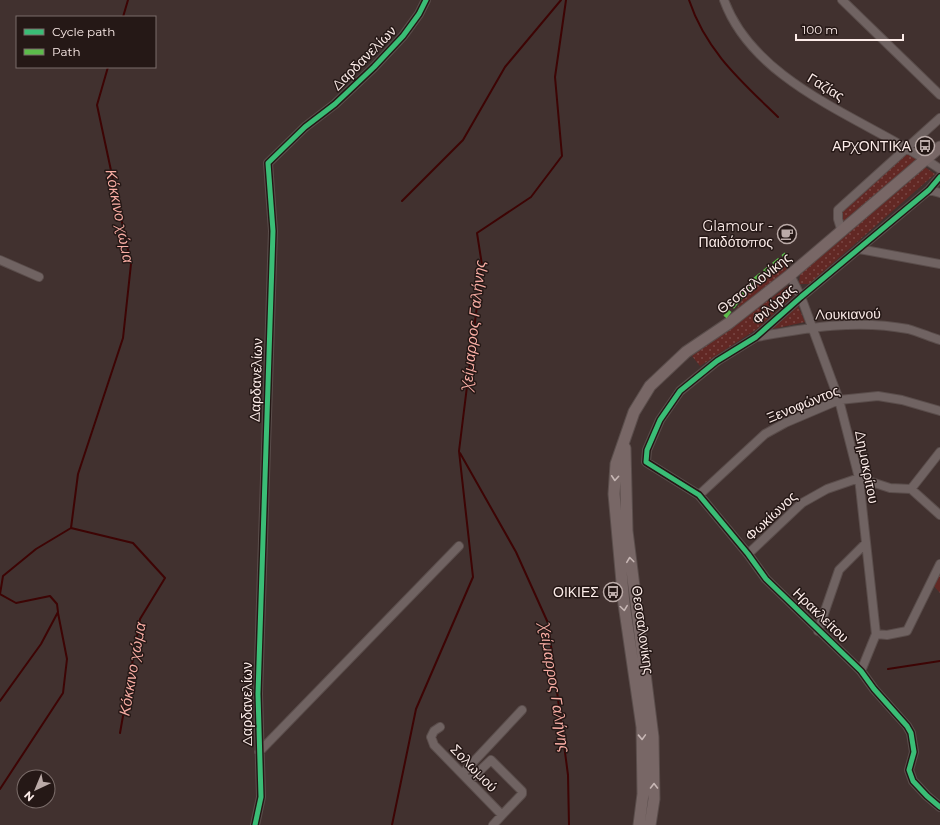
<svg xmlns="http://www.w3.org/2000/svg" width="940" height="825" viewBox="0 0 940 825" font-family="Montserrat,sans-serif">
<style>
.grass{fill:url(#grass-dots)}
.forest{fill:url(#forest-firs)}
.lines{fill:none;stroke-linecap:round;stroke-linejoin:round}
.stream{stroke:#3d0404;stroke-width:2}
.minor-casing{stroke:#5a4d4b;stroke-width:10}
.major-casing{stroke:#5a4d4b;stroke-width:13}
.minor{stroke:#706362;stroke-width:8}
.major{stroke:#786766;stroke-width:11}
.quiet{stroke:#5cbc4b;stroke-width:4;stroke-dasharray:8 4;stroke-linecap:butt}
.cycleway-casing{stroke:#251816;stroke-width:8}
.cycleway{stroke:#3abd76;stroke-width:5}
.oneway{stroke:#c7b7b5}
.labels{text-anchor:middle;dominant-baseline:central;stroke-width:3;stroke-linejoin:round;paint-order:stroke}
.street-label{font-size:14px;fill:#fcece9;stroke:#251816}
.poi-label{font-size:14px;fill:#fcece9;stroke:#251816;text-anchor:end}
.water-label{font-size:15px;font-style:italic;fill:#f9ada4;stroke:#251816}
</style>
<defs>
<pattern id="grass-dots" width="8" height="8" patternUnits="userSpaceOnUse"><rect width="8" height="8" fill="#622824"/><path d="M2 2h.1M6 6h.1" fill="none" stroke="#794744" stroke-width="1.8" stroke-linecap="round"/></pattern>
<pattern id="forest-firs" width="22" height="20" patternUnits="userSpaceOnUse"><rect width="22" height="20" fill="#622824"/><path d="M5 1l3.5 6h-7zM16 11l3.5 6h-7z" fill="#794744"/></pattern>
</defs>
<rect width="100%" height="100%" fill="#41312f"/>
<path class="grass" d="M907 153 917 160 843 223 841 221 842 210Z
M925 167 935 174 809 284H799L800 274Z
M783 260 789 268 788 270 740 307 736 309 755 283Z
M788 286 794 295 757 329 700 366 692 356Z
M797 304 805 322 768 330Z"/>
<path class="forest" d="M940 564V593L932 584Z"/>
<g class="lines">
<path class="stream" d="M689 0C706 51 741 81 778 117
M123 17 128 0
M402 201 463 140 505 67 561 0
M460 453 516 552 548 623 568 775 569 825
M71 528 133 543 165 578 140 619 120 733
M888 669 940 661
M0 701 41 644 58 612 57 604 50 596 16 603 0 594 3 576 36 549 71 528 78 474 123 338 131 264 97 105 108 67
M0 789 63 693 67 659 58 613
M392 825 416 709 473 577 459 451 482 265 477 233 531 197 562 156 555 77 566 0"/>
<defs>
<path id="minor" d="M724 0C755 86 870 120 940 169
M842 0 940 95
M940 177 929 190 801 297 756 337 717 361 680 391 660 420 647 450 646 462 699 495 748 554 766 579 861 671 874 689 907 726 911 733 914 752 909 770 913 781 927 796 940 807
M929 190 940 193
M842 232 838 219V210L940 118
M859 249 940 264
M0 260 39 277
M790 275 801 297 839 400 859 478 876 634 861 671
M756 337C807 328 856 319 908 329 919 332 930 337 940 340
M911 489 940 452
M699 495 765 434 785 423 839 400 878 396 902 400 940 411
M748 554 802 503 827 489 859 478 890 488 911 489 940 515
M818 631 839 570 865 544
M876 634 887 635 907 631 940 564
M440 727 434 731 431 737 434 745 502 815 493 825
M259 752 459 546
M463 773 522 710
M469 781 491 760 522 791V794L502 815
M255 825 261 797 258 694 273 231 268 163 305 127 335 104 374 67 403 36 419 14 426 0"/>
<path id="major" d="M625 448 627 531 653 737 654 799 650 825
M639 825 643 794 642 727 624 604 614 494 616 464 634 412 650 386 686 352 729 323 790 275 940 147"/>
</defs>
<use href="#minor" class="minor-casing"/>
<use href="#major" class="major-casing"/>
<use href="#minor" class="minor"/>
<use href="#major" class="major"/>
<path class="quiet" d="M725 317 754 280 786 254"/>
<defs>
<path id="cycleway" d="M940 177 929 190 801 297 756 337 717 361 680 391 660 420 647 450 646 462 699 495 748 554 766 579 861 671 874 689 907 726 911 733 914 752 909 770 913 781 927 796 940 807
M255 825 261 797 258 694 273 231 268 163 305 127 335 104 374 67 403 36 419 14 426 0"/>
</defs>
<use href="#cycleway" class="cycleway-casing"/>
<use href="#cycleway" class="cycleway"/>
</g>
<defs><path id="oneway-chevron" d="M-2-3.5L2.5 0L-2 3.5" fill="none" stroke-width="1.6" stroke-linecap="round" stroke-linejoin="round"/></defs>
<g class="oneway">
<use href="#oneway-chevron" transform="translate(615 478) rotate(94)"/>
<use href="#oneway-chevron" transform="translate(630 560) rotate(-97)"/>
<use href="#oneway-chevron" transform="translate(624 608) rotate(82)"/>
<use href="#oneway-chevron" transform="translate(642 737) rotate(88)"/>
<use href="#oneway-chevron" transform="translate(654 786) rotate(-90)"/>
</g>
<defs>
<symbol id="bus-ring" viewBox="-11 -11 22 22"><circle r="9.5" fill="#251816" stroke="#bbaba8" stroke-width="1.5"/><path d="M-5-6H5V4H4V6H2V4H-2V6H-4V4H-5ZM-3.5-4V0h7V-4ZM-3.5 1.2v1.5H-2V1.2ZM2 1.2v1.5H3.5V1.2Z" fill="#bbaba8"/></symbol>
<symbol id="cafe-ring" viewBox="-11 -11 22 22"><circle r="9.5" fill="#251816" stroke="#bbaba8" stroke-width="1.5"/><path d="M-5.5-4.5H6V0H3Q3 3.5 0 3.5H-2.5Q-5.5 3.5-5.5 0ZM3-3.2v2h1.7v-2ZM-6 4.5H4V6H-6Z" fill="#bbaba8"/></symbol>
</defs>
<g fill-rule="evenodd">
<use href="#bus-ring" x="914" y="135" width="22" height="22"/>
<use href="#cafe-ring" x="776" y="223" width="22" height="22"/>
<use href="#bus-ring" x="602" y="581" width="22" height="22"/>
</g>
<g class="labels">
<g class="street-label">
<text transform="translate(364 58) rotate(-45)">Δαρδανελίων</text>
<text transform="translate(826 87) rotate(31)">Γαζίας</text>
<text transform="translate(754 283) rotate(-38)">Θεσσαλονίκης</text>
<text transform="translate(774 304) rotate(-42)">Φιλύρας</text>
<text transform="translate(848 314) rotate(-1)">Λουκιανού</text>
<text transform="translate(256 380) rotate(-88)">Δαρδανελίων</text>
<text transform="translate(803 404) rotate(-22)">Ξενοφώντος</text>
<text transform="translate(867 467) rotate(79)">Δημοκρίτου</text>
<text transform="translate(771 516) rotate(-43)">Φωκίωνος</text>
<text transform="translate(821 615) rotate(44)">Ηρακλείτου</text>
<text transform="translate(643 630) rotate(82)">Θεσσαλονίκης</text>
<text transform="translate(247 704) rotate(-90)">Δαρδανελίων</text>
<text transform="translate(474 768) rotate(46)">Σολωμού</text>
</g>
<g class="poi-label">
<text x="911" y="146">ΑΡΧΟΝΤΙΚΑ</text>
<text x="773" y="226">Glamour -<tspan x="773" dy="16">Παιδότοπος</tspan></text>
<text x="599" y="592">ΟΙΚΙΕΣ</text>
</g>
<g class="water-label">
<text transform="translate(120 216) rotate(79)">Κόκκινο χώμα</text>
<text transform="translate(473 325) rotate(-84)">Χείμαρρος Γαλήνης</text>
<text transform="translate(132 669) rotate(-80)">Κόκκινο χώμα</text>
<text transform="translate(555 688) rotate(81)">Χείμαρρος Γαλήνης</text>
</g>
</g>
<rect x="16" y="16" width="140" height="52" fill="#251816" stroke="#7b6d6a"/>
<rect x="24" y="29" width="20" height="6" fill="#3abd76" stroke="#7b6d6a"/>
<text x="52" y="36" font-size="12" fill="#fcece9">Cycle path</text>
<rect x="24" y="49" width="20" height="6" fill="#5cbc4b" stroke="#7b6d6a"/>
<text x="52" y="56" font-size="12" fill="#fcece9">Path</text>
<g transform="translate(36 789) rotate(224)"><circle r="19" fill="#251816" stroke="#7b6d6a"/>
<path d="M0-3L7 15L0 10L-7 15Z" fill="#bbaba8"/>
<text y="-6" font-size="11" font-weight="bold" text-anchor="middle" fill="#fcece9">N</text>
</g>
<path d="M796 34v6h107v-6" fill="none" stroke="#fcece9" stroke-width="2"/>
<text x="802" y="34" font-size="12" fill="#fcece9" stroke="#251816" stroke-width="3" paint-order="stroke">100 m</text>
</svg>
